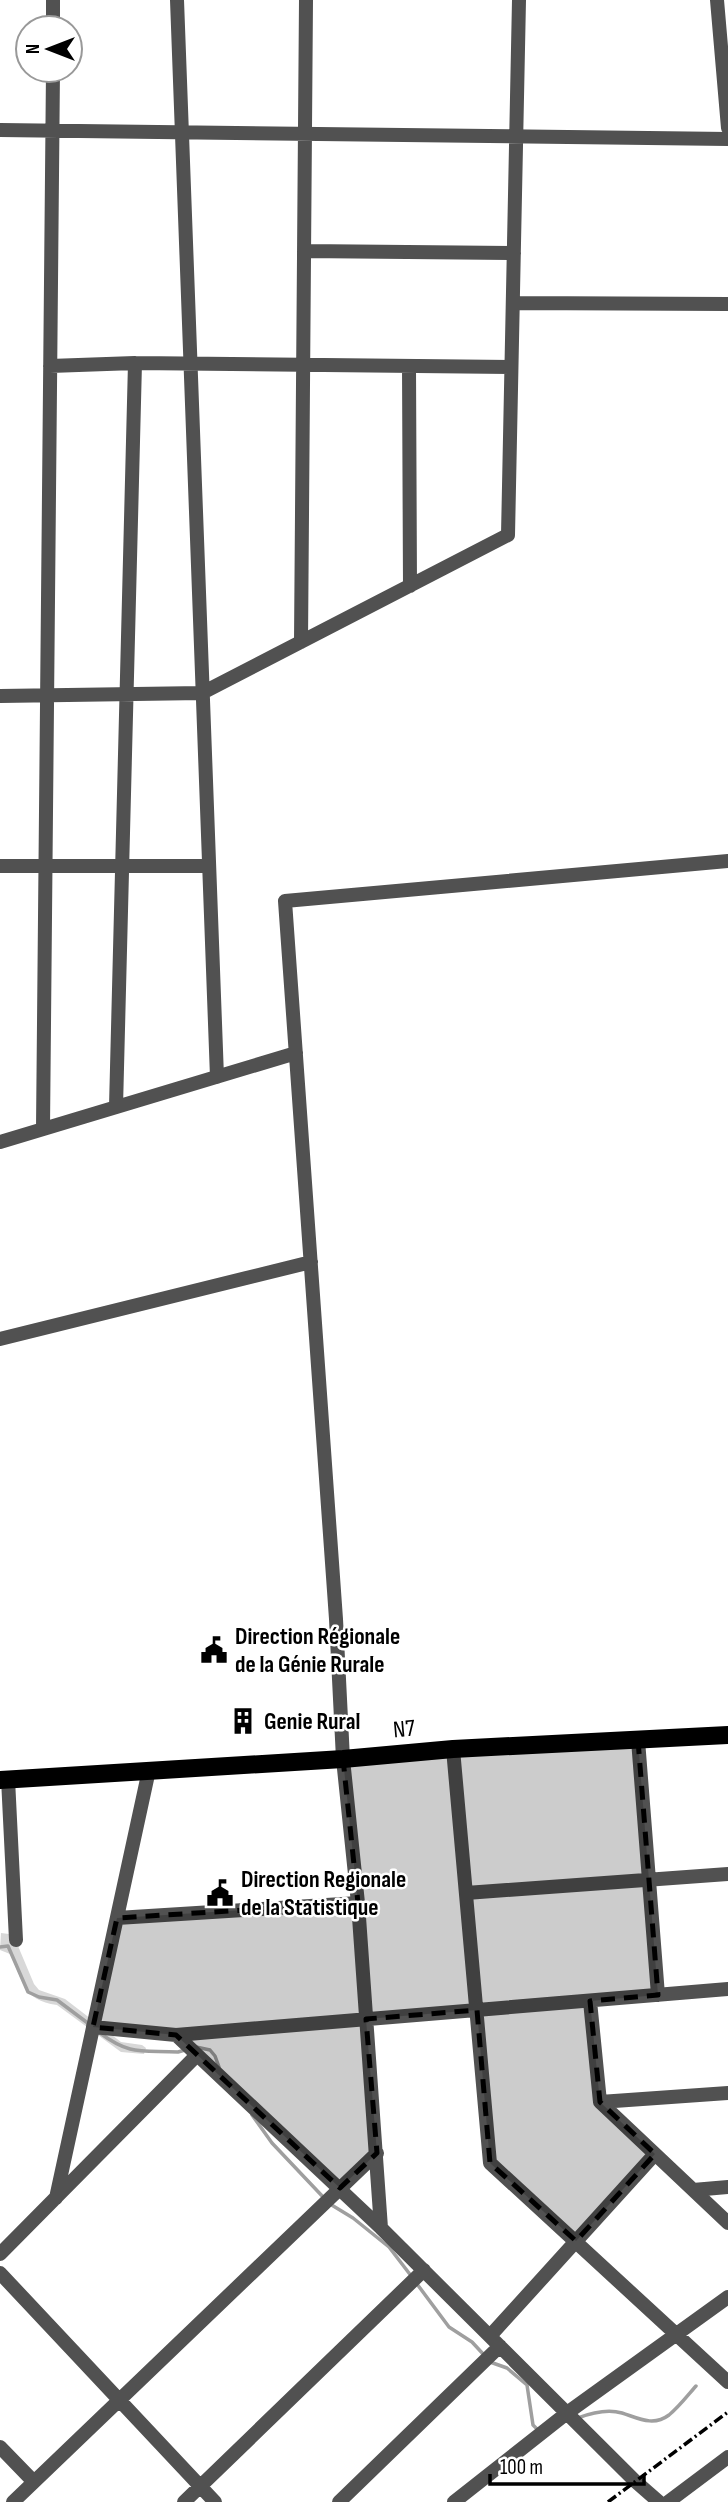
<svg xmlns="http://www.w3.org/2000/svg" width="728" height="2502" viewBox="0 0 728 2502" font-family="'Sofia Sans Condensed',sans-serif">
<style>
.green{fill:#d8d8d8}
.lines{fill:none;stroke-linecap:round;stroke-linejoin:round}
.stream{stroke:#9f9f9f;stroke-width:3.5}
.minor{stroke:#515151;stroke-width:14}
.major{stroke:#000;stroke-width:18}
.rail{stroke:#000;stroke-width:3.5;stroke-dasharray:10 3.5 2 3.5;stroke-linecap:butt}
.marked{fill:#000;fill-opacity:0.2;stroke:#000;stroke-width:5;stroke-dasharray:14 9;stroke-linejoin:round}
.labels{text-anchor:middle;dominant-baseline:central;stroke-width:5;stroke-linejoin:round;paint-order:stroke}
.poi-label{font-size:24px;font-weight:bold;fill:#000;stroke:#fff;text-anchor:start}
.street-label{font-size:24px;fill:#000;stroke:#fff}
</style>
<rect width="100%" height="100%" fill="#fff"/>
<path class="green" d="M1 1933 9 1934 18 1946 34 1984 39 1990 65 1999 121 2042 142 2045 146 2048 144 2054 121 2052 57 2005C22 2000 24 1982 10 1954L0 1950Z"/>
<g class="lines">
<path class="stream" d="M0 1947 8 1946 28 1992 39 1997 57 2000 89 2024
M100 2033C131 2056 142 2050 178 2052L185 2050
M196 2047 210 2050 215 2056 219 2067
M252 2115 272 2143 325 2199
M330 2204 353 2218 389 2247 412 2277
M417 2284 449 2327 472 2342 485 2356
M490 2362 507 2368 527 2385 533 2425 539 2431
M578 2418C591 2413 608 2409 622 2413 638 2418 653 2427 669 2415 679 2407 688 2395 696 2386"/>
<path class="minor" d="M177 0 217 1077
M717 0 728 128
M53 28V0
M0 130 728 139
M304 251 514 253
M513 303 728 304
M50 366 135 363 511 367
M409 366 410 586
M301 642 306 0
M0 696 202 693 508 535 519 0
M0 866H209
M116 1107 135 363
M43 1129 53 70
M0 1142 296 1053
M0 1339 311 1262
M638 1740 658 1995
M453 1749 490 2163 728 2382
M8 1779 16 1940
M466 1893 728 1874
M117 1918 358 1903
M590 2001 600 2102 728 2223
M93 2027 176 2035 728 1989
M176 2035 381 2228 635 2481 659 2502
M600 2102 728 2093
M693 2190 728 2187
M56 2198 149 1770
M381 2228 358 1903 343 1759 336 1619 285 901 728 861
M0 2254 197 2055
M0 2273 215 2502
M490 2336 655 2154
M0 2447 34 2482
M13 2502 377 2153
M184 2502 424 2270
M339 2502 500 2346
M454 2502 567 2413 728 2297
M668 2502 728 2457"/>
<path class="major" d="M0 1780 343 1759 453 1749 728 1735"/>
<path class="rail" d="M608 2502 728 2412"/>
</g>
<path class="marked" d="M638 1740 658 1995 590 2001 600 2102 655 2154 576 2241 490 2163 477 2010 366 2019 377 2153 340 2188 176 2035 93 2027 117 1918 358 1903 343 1759Z"/>
<defs>
<symbol id="civic-bare" viewBox="-9 -9 18 18"><path d="M-.6-6.5H3V-4.5H.6V-3L4-1V1h2V6H-6V1h2V-1L-.6-3ZM-1.2 2.5V6h2.4V2.5Z" fill="#000" stroke="#fff" stroke-width="2.5" paint-order="stroke"/></symbol>
<symbol id="building-bare" viewBox="-9 -9 18 18"><path d="M-4-6H4V6H1V3H-1V6H-4ZM-2.5-4.3h1.7v1.8h-1.7ZM.8-4.3h1.7v1.8H.8ZM-2.5-1h1.7V.8h-1.7ZM.8-1h1.7V.8H.8Z" fill="#000" stroke="#fff" stroke-width="2.5" paint-order="stroke"/></symbol>
</defs>
<g fill-rule="evenodd">
<use href="#civic-bare" x="195" y="1631" width="38" height="38"/>
<use href="#building-bare" x="224" y="1702" width="38" height="38"/>
<use href="#civic-bare" x="201" y="1874" width="38" height="38"/>
</g>
<g class="labels">
<g class="poi-label">
<text x="235" y="1636">Direction Régionale<tspan x="235" dy="28">de la Génie Rurale</tspan></text>
<text x="264" y="1721">Genie Rural</text>
<text x="241" y="1879">Direction Regionale<tspan x="241" dy="28">de la Statistique</tspan></text>
</g>
<g class="street-label">
<text transform="translate(404 1729) rotate(-5)">N7</text>
</g>
</g>
<g transform="translate(49 49) rotate(270)"><circle r="33" fill="#ffffff" stroke="#999999" stroke-width="2"/>
<path d="M0-5L12 26L0 18L-12 26Z" fill="#000000"/>
<text y="-10" font-size="19" font-weight="bold" text-anchor="middle" fill="#000000">N</text>
</g>
<path d="M490 2474v10h154v-10" fill="none" stroke="#000000" stroke-width="3.5"/>
<text x="500" y="2474" font-size="21" fill="#000000" stroke="#ffffff" stroke-width="5" paint-order="stroke">100 m</text>
</svg>
